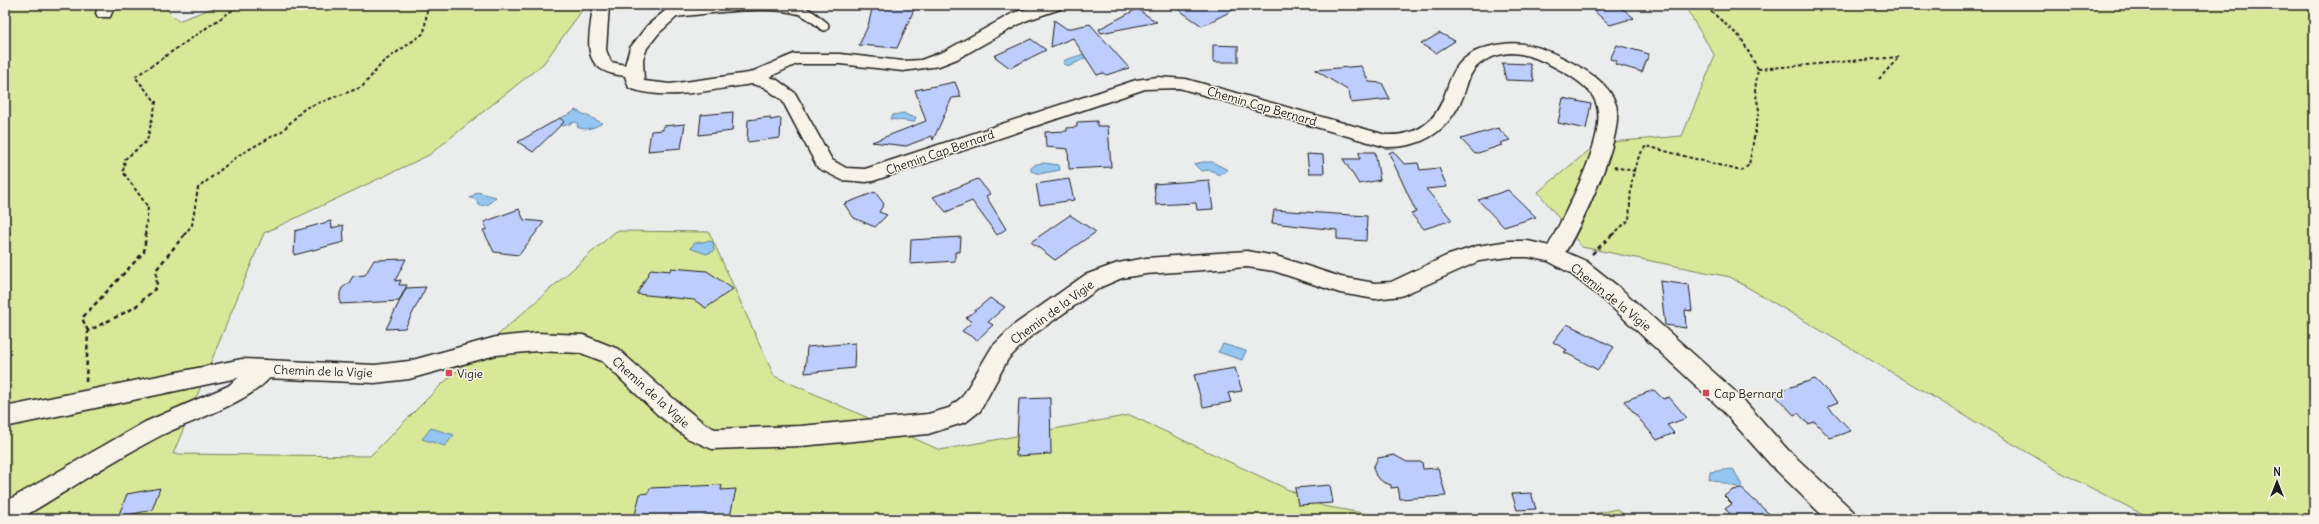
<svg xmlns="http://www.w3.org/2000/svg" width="2319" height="524" viewBox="0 0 2319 524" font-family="Delius,sans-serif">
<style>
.green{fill:#d9e799;stroke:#7a825a}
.water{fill:#94c6f1;stroke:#64829c}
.building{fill:#bdcefe;stroke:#1c1c1c}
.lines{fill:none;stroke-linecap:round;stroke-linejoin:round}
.lane-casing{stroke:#1c1c1c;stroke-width:12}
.street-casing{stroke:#1c1c1c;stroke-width:3}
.secondary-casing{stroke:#1c1c1c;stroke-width:3}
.path-far1{stroke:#1c1c1c;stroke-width:2;stroke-dasharray:3.5 2.5;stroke-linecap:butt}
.path{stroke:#1c1c1c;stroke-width:2.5;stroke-dasharray:4.5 3.5;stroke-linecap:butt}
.lane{stroke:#f7f3e8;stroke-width:9}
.street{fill:#f7f3e8;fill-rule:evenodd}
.secondary{fill:#f7f3e8;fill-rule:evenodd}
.poi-dot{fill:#d1495b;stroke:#f7f3e8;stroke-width:1.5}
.labels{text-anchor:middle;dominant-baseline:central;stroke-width:3;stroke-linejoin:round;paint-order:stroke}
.street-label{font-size:12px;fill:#1c1c1c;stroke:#f7f3e8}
.poi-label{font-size:12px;fill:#1c1c1c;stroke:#f7f3e8;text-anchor:start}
</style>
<rect width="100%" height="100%" fill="#ebecec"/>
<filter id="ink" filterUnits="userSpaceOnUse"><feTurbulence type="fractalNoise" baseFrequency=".025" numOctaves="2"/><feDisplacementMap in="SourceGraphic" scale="8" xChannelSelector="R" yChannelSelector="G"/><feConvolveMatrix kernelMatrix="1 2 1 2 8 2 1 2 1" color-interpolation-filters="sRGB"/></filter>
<g filter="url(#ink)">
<path class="green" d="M5 5H162L178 21 221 5H586L543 64 429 155 264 233 173 454 370 456 441 385 616 231 709 232 774 376 940 450 1130 415 1323 506 1396 519H5V248L10 236 5 201Z
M1684 5H2314V519H2152L2064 474 1730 277 1582 247 1538 192 1598 143 1682 136 1715 56Z
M1617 509 1629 519H1569Z"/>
<path class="water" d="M1087 53 1089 56 1070 66 1063 64 1065 60Z
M575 110 602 123C594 128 586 131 577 127L578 124 575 122 563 126 555 122C563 115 571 115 575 110Z
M904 113 909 116 916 117 914 122 890 119 893 115Z
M1203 162H1212L1228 170 1219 175 1211 170 1201 171 1194 164Z
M1044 163 1059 165 1060 170 1039 174 1031 171V168L1036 164Z
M477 192 496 197 489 204 480 206 475 199 470 198Z
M709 241 713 242 714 251 706 254 690 248 695 243Z
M1223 344 1246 351 1242 360 1218 352Z
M431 428 454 435 445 446 422 439Z
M1731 469 1734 470 1742 486 1740 488 1709 479 1710 472Z"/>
<path class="building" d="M873 5H916L897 48 859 45 868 26Z
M1172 5H1243L1202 26Z
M1592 5H1618L1634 18 1610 25 1594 11 1597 10Z
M1137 9 1157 22 1101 33 1099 29Z
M1054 20 1067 29 1090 24 1129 68 1106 75 1103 73 1097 75 1073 38 1051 47Z
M1440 33 1455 41 1436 53 1421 44Z
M1031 39 1046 50 1010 68 994 56Z
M1213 45 1238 46V62H1213Z
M1617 45 1649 54 1642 72 1615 64 1617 61 1610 59Z
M1502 63 1530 64 1534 81 1506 80Z
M1361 66 1369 82 1382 83 1390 99 1351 103 1349 91 1315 70Z
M955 82 961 97 952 98 933 140 932 136 906 146 872 142 926 121 915 90Z
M1563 98 1591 104 1586 129 1558 123Z
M733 112 732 131 699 135 701 115Z
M770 117V120L781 118 780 138 747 142 748 120Z
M560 118 564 122 533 152 518 142Z
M1097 121V126H1108L1111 167 1069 169 1068 149 1046 147 1045 132 1067 131V128L1077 127V122Z
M685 124 681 148 648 151 651 131 663 130V126Z
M1498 128 1510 140 1500 143 1502 145 1475 154 1461 139Z
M1393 151 1404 164 1418 163 1420 170 1439 168 1447 187 1426 189 1452 220 1424 229 1411 214 1416 212 1389 153Z
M1359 152H1375L1380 180 1359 184 1343 159H1360Z
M1307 154 1323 155 1324 173H1309Z
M978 179 990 194 986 196 1006 229 997 235 972 201 946 212 933 197Z
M1069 179 1074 200 1040 205 1036 184Z
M1209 180 1213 209 1197 210 1196 203 1156 205 1154 184Z
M1508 190 1536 217 1504 227 1478 200Z
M875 192 884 204 879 212 887 215 875 227 854 218 844 204Z
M519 209 524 220 544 222 519 255 494 252 483 230 487 229 484 222Z
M1274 210 1367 216 1366 241 1337 239V230L1272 223Z
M1070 215 1096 232 1055 260 1031 242Z
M331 221 332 228 343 225 344 242 294 255 295 231Z
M961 237 960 252H955V261L910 264 911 240Z
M406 259 395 281 401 280 399 285H407L399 301 340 304V293L342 288 349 283 353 276 365 275 374 260Z
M671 268 707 271 733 289 706 308 694 300 637 294 651 269 670 271Z
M1660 281 1689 285 1692 311 1685 310 1686 328 1665 325Z
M426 287 405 328 386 329 406 288Z
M990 298 1005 307 988 322 993 325 977 340 962 331 972 322 966 318Z
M1567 324 1614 347 1598 370 1564 352 1567 350 1553 342Z
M855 343 854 368 805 373 807 347Z
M1235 368 1242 391 1228 393 1231 402 1203 407 1194 375Z
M1815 379 1838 402 1828 406 1851 431 1830 438 1815 422 1808 424 1798 413 1794 415 1773 393Z
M1654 390 1663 399 1669 397 1687 418 1667 425 1674 433 1657 440 1624 401Z
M1050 398 1051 454 1016 456 1019 399Z
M1394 455 1407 462H1422L1423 469 1438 468 1446 496 1400 499 1398 487 1391 488V485L1383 482 1376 476 1373 468 1378 458Z
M722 485 721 490 736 489 730 516 717 517 716 519H695L696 517 634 519 640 494 648 493 650 488Z
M1330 485 1333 503 1298 505 1295 488Z
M160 488 152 510 118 517 127 494Z
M1742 489 1755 501 1775 519H1736L1725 509 1732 504 1724 496 1733 490Z
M1531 493 1536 509 1517 510 1512 494Z"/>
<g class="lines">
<defs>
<path id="lane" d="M672 13C706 9 770 0 801 10 810 14 817 20 824 26"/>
<path id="street" d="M99 5H115L110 17H98L96 13Z
M593 5H609L606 50 611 62 625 65 630 48 647 26 672 5H690L659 33 647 48 643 59 644 81 670 84 749 73 794 54H840L903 61 921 60 945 51 1013 13 1038 5H1062L1060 9 1025 21 957 59 939 66 903 71 840 64H797L769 77 776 79 795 93 832 160 846 168 865 169 1136 80 1157 77 1186 79 1386 135C1417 136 1435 123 1445 94 1449 83 1452 72 1459 64 1470 51 1487 46 1503 44 1527 40 1550 51 1571 62 1589 72 1610 84 1616 105 1625 138 1579 230 1561 260L1554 262 1547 260 1544 255C1560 222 1607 141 1597 106 1593 90 1577 80 1564 72 1547 63 1530 53 1510 53 1497 54 1480 60 1473 71 1467 79 1466 90 1462 99 1447 132 1422 148 1386 147L1179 88 1145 89 873 181 866 182 842 180 818 168 782 100 764 87 752 84C712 89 668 102 629 88L625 76C577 71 590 40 593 5Z
M265 360 273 363 276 369C259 400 193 420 162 435 113 460 67 491 20 519H5V502L145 422 228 386 257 363Z"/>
<path id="secondary" d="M1509 241H1528L1554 247 1586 261 1620 288 1739 395 1788 450 1853 511 1857 519H1826L1770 464 1721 409 1604 300 1570 273 1548 261 1528 257H1509L1479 261 1401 296 1375 299 1340 293 1274 271 1247 267 1146 274 1122 278 1101 287 1030 337 1008 359 980 411 966 422 928 434 801 446 712 449 687 438 657 414 602 361 581 353 537 351 496 355 409 379 375 383 242 377 5 427V407L242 359 375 365 409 361 496 337 537 333 583 335 618 349 675 400 705 424 715 429 801 426 928 414 949 408 962 397 992 347 1014 325 1085 275 1118 263 1146 258 1247 251 1276 256 1341 277 1375 283 1391 282 1446 256 1477 246Z"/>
</defs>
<use href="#lane" class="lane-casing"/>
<use href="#street" class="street-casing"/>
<use href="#secondary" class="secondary-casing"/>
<path class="path-far1" d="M1758 69 1899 57 1879 79
M1614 167 1635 171
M145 235 148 207 123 172 125 159 147 141 156 102 135 77 240 5
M184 235 192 225 198 188 239 155 282 131 305 108 362 87 383 62 424 33 427 11 435 5
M1612 235 1629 220C1631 196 1629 166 1646 146L1741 171 1749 165 1759 110 1755 90 1758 69 1741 38 1704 5"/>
<path class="path" d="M1592 254 1613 234
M88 331 82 318 144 252 146 234
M86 382 88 331 134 308 157 287 156 270 185 234"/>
<use href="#lane" class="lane"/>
<use href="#street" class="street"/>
<use href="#secondary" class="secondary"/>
</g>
</g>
<g class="poi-dot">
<rect x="445" y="369" width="8" height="8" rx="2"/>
<rect x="1702" y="389" width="8" height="8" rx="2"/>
</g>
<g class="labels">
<g class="street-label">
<text transform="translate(1262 106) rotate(16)">Chemin Cap Bernard</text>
<text transform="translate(940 152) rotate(-19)">Chemin Cap Bernard</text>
<text transform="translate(1611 297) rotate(39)">Chemin de la Vigie</text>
<text transform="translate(1052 312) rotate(-36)">Chemin de la Vigie</text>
<text transform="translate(323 371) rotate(2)">Chemin de la Vigie</text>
<text transform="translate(651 392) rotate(42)">Chemin de la Vigie</text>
</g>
<g class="poi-label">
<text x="457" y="373">Vigie</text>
<text x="1714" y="393">Cap Bernard</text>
</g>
</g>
<rect width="2319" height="524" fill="none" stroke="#f7f3e8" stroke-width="20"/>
<rect x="10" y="10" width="2299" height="504" fill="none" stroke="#1c1c1c" stroke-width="1.5" filter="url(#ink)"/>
<g transform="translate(2277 482)" stroke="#f7f3e8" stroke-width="3" paint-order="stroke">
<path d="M0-3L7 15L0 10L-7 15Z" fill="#1c1c1c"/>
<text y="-6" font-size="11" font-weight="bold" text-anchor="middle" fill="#1c1c1c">N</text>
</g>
</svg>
